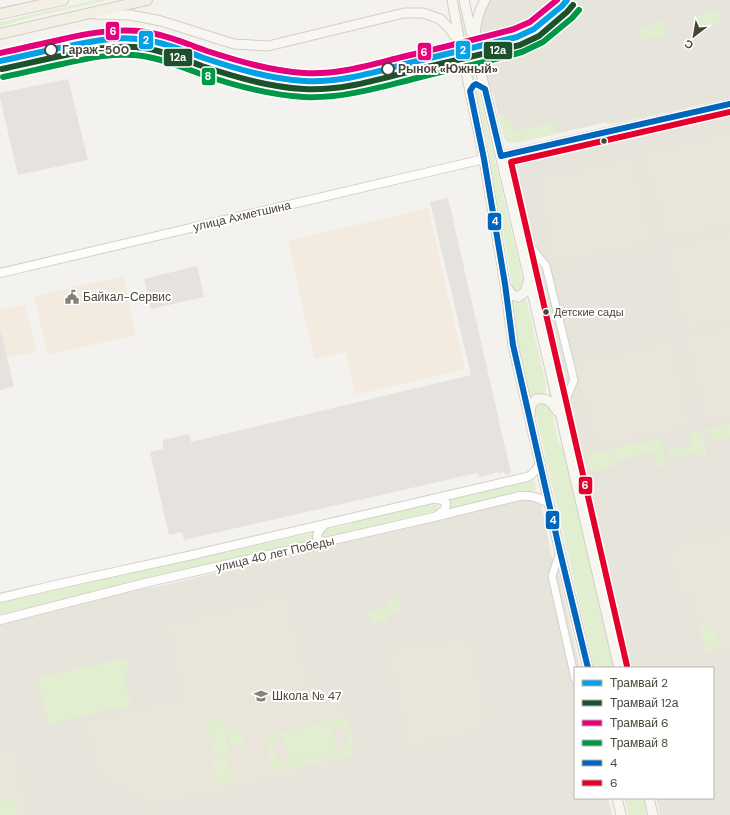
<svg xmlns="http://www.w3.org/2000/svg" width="730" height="815" viewBox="0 0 730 815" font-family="'DM Sans',sans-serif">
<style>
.residential{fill:#e7e4dc}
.commercial{fill:#f3ebdf}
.industrial{fill:#e6e2de}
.education{fill:#eae5da}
.green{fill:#e1eecf;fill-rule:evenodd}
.parking{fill:#e6e3df}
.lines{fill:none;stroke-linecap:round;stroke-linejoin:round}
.minor-casing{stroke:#d2d0cb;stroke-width:9}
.tertiary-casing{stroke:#d2d0cb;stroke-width:10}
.secondary-casing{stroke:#d3cfc5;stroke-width:11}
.primary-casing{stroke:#d6cebb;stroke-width:12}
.minor{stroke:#fdfdfc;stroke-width:7}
.tertiary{stroke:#fdfdfc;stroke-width:8}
.secondary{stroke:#f7f6f1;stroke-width:9}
.primary{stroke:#f2efe6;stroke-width:10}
.bus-1-casing{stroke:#fff;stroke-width:9}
.bus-2-casing{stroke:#fff;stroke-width:9}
.bus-1{stroke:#0065bd;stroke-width:6}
.bus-2{stroke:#e4002b;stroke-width:6}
.tram-1-casing{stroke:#fff;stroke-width:9}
.tram-2-casing{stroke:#fff;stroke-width:9}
.tram-3-casing{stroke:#fff;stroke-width:9}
.tram-4-casing{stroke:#fff;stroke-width:9}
.tram-1{stroke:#06a0e6;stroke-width:6}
.tram-2{stroke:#1b522b;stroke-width:6}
.tram-3{stroke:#e5007d;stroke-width:6}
.tram-4{stroke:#009746;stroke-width:6}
.stop-dot{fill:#fff;stroke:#4b4439;stroke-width:2}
.bus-dot{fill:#4b4439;stroke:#fff;stroke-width:1.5}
.labels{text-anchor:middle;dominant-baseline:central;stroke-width:4;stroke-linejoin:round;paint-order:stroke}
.bus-label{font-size:11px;fill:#4b4439;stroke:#fff;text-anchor:start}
.stop-label{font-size:12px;font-weight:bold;fill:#4b4439;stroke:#fff;text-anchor:start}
.street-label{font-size:12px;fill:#4b4439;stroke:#fff}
.poi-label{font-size:12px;fill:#4b4439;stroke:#fff;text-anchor:start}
.line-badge{stroke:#fff;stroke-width:1.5}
.badge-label{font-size:11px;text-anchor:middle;font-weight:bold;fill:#fff}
</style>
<rect width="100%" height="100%" fill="#f4f2ee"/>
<path class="residential" d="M489 0H730V98L614 124 603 123 520 142 512 143 506 141 503 134 494 98 482 64 477 39 478 22Z
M730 114V815H660L656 798H713V668H626L619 643 596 549 597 541 594 525 534 256 514 175V169L515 166 519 162 578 148H592L624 139 645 132Z
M529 498 534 500 539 503 542 508 551 554 559 574 580 668H575V798H608L612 815H0V625L9 622 38 614 61 606 136 589 156 587Z"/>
<path class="commercial" d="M428 208 465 369 355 395 346 352 314 359 288 241Z
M123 276 136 335 48 355 34 296Z
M25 305 37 352 7 357 0 327V309Z"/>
<path class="industrial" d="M448 198 511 473 505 475 504 472 499 474V472L479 477 477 473 184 540 182 532 169 535 150 452 163 449V440L189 434 191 442 471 375 430 202Z"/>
<path class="education" d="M730 132V226L666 240 664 234 642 152Z
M634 156 654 244 553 265 537 178Z
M730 232V321L683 332 667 245Z
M730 326V419L705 425 684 337Z
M672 340 692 427 595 449 575 362Z
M730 534V650L704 655 691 600 690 598 680 601 667 546 692 539 693 537 698 536 703 540Z
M287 595 313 695 339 690 343 706 348 705 359 756 352 758V761L206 796 151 807 96 774 84 721 182 697 166 623Z
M469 635 488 717 479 733 408 749 386 651 413 645 414 648Z
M16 749 30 815H0V752Z"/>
<path class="green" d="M96 0H108L28 18 0 27V22Z
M459 5V4L476 81H473L467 54Z
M718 10 720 24 700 28 696 17Z
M663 20 665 35 642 41 639 31Z
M476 87H478L523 282C523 287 523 289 518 292L513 291 505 241 499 218 488 147 475 88Z
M498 115C509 115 511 123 516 131L550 123 555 125 556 128 555 133 552 134 520 142 512 143 506 141 503 134Z
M526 298 546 385 545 396 529 400 518 348 512 301H521Z
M543 403 546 404 551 409 558 440 565 454 614 668H594L535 411 537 406Z
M730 423V438L717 441 710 436 706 429Z
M698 431 703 435 707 456 701 457 700 453 671 458 669 450 690 446 689 439 690 433Z
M660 438 666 465 657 467 654 452 613 461 614 467 591 472 587 454Z
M534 480 536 490 461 508H448L446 499Z
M433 502 436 503 438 507 436 511 390 522 379 527 328 539 323 538 321 534 323 530 349 525 356 521Z
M313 533 314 534 316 542 0 614V602Z
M399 598 401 611 387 614 388 621 371 624 369 611 387 608 389 600Z
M714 625 719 648 706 651 701 627Z
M126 658 129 673 124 677 131 705 49 724 37 678Z
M222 718 230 752 214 756 205 722Z
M339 719 346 720 352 729 353 741 350 745 352 755 283 771 272 766 266 742 275 733ZM331 725C349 724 353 744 337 752L289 762C287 762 284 763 282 762 269 757 273 741 283 736L289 761 337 750Z
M239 727 244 745 232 747 228 730Z
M228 757 234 783 218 787 212 761Z
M8 798C16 801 16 807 18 815H0V801Z
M624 798H643L647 815H628Z"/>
<path class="parking" d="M607 5 618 25 607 31 596 11Z
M68 79 88 160 18 175 0 98V93Z
M197 266 204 297 151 309 144 279Z
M0 328 14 386 0 390Z
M666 634 671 659 665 660 661 642 639 646 637 639Z"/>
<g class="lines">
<defs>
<path id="minor" d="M519 232 546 266 574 380 560 414
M560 552 552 576 575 679"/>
<path id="tertiary" d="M501 156 730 104
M0 273 484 159
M436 499 443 500 446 503 445 509 437 516
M324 525 318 532 317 537 320 541 326 542
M0 598 55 585 188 556 527 477 531 475 541 464
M0 620 145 583 434 517 520 496C532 495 540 498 550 504"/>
<path id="secondary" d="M452 0 460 43 484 159 505 284 513 345 560 552 588 668
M464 0 476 54 485 89 619 668
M95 14 131 15 161 21 234 44 268 46 404 13H423L440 19 449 28 457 39
M475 39C475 25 478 12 485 0
M505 285 512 295 518 297 525 292 529 280
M530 414 531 405 536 399C549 397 551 403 558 412
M617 798 621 815
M649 798 653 815"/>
<path id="primary" d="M0 14 63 0
M0 34 147 0"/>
</defs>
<use href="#minor" class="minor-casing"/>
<use href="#tertiary" class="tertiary-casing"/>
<use href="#secondary" class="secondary-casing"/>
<use href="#primary" class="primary-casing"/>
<use href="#minor" class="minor"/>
<use href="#tertiary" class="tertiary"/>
<use href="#secondary" class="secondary"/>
<use href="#primary" class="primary"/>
<defs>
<path id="bus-1" d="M588 668 560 552 513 345 505 284 484 159 470 91 473 86 476 84 485 89 501 156 730 104"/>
<path id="bus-2" d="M627 666 511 162 730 112"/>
</defs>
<use href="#bus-1" class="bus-1-casing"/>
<use href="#bus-2" class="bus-2-casing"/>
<use href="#bus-1" class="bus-1"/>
<use href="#bus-2" class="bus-2"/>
<defs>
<path id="tram-1" d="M0 61C20 57 39 52 59 48 88 42 116 35 146 40 166 43 185 51 204 58 236 69 270 79 304 81 338 83 372 73 405 64 442 55 480 46 517 37L534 29 562 6 567 0"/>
<path id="tram-2" d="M2 69C21 65 41 60 61 56 88 50 116 44 144 48 164 51 183 59 202 66 235 77 269 87 304 89 341 91 376 80 411 71 447 62 484 54 520 45L539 36 567 12 573 5"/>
<path id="tram-3" d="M0 53C20 49 39 44 59 40 88 33 117 28 146 32 167 35 187 44 207 51 238 61 271 71 304 73 338 75 370 65 402 57 440 48 477 39 514 29L530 22 557 0"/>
<path id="tram-4" d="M3 77C23 73 43 68 62 64 89 58 115 52 143 56 162 59 180 66 198 73 232 85 268 95 304 97 342 99 380 87 417 78 452 69 487 62 522 52L543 42 572 18 579 10"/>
</defs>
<use href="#tram-1" class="tram-1-casing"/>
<use href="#tram-2" class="tram-2-casing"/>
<use href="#tram-3" class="tram-3-casing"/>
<use href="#tram-4" class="tram-4-casing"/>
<use href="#tram-1" class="tram-1"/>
<use href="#tram-2" class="tram-2"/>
<use href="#tram-3" class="tram-3"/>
<use href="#tram-4" class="tram-4"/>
</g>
<defs>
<symbol id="civic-bare" viewBox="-9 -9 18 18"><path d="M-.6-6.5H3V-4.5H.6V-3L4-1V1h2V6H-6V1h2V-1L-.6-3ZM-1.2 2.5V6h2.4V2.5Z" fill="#868178" stroke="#fff" stroke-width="2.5" paint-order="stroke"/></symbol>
<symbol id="school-bare" viewBox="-9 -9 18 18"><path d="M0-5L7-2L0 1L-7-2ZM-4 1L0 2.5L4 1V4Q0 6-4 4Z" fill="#868178" stroke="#fff" stroke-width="2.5" paint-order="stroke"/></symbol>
</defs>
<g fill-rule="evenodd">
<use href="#civic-bare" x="62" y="287" width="20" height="20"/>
<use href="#school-bare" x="251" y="686" width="20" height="20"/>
</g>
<g class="stop-dot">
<circle cx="51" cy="50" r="6"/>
<circle cx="388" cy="69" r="6"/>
</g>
<g class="bus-dot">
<circle cx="604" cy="141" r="3.5"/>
<circle cx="546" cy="312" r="3.5"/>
</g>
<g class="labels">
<g class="bus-label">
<text x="554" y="312">Детские сады</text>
</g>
<g class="stop-label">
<text x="62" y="50">Гараж-500</text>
<text x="398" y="69">Рынок «Южный»</text>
</g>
<g class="street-label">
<text transform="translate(242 216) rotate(-13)">улица Ахметшина</text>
<text transform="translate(275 554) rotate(-13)">улица 40 лет Победы</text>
</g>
<g class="poi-label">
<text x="83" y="297">Байкал-Сервис</text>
<text x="272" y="696">Школа № 47</text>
</g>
</g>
<g class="line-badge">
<rect x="105" y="21" width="15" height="20" rx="4" fill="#e5007d"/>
<rect x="138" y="30" width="16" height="20" rx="4" fill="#06a0e6"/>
<rect x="455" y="40" width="16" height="20" rx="4" fill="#06a0e6"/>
<rect x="483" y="41" width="30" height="19" rx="4" fill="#1b522b"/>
<rect x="417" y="42" width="15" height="19" rx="4" fill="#e5007d"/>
<rect x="163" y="48" width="30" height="19" rx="4" fill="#1b522b"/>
<rect x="201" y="67" width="15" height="19" rx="4" fill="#009746"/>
<rect x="487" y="212" width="15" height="19" rx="4" fill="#0065bd"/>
<rect x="578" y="476" width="15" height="19" rx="4" fill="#e4002b"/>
<rect x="545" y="510" width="15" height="20" rx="4" fill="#0065bd"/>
</g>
<g class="badge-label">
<text x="113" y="35">6</text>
<text x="146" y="44">2</text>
<text x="463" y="54">2</text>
<text x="498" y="54">12а</text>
<text x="424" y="56">6</text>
<text x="178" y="61">12а</text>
<text x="208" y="80">8</text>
<text x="495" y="225">4</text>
<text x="585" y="489">6</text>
<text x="553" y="524">4</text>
</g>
<rect x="574" y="667" width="140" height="132" fill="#ffffff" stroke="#b7b4b0"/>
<rect x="582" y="680" width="20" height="6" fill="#06a0e6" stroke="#b7b4b0"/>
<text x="610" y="687" font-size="12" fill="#4b4439">Трамвай 2</text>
<rect x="582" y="700" width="20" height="6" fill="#1b522b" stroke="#b7b4b0"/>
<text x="610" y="707" font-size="12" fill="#4b4439">Трамвай 12а</text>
<rect x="582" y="720" width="20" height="6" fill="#e5007d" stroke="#b7b4b0"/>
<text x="610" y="727" font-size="12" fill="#4b4439">Трамвай 6</text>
<rect x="582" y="740" width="20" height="6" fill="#009746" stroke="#b7b4b0"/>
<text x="610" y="747" font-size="12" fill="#4b4439">Трамвай 8</text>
<rect x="582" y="760" width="20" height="6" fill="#0065bd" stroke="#b7b4b0"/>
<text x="610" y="767" font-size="12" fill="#4b4439">4</text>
<rect x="582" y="780" width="20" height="6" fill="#e4002b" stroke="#b7b4b0"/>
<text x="610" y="787" font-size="12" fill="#4b4439">6</text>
<g transform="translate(694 36) rotate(211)" stroke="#ffffff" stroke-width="3" paint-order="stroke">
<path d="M0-3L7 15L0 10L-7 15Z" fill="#4b4439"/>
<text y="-6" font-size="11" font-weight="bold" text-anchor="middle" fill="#4b4439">С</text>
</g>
</svg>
